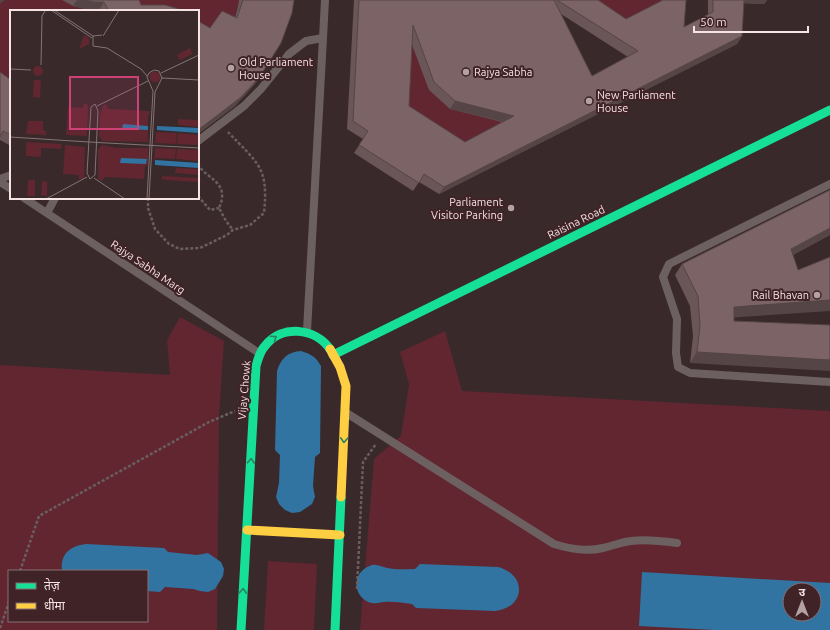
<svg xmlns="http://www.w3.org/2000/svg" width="830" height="630" viewBox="0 0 830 630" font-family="Ubuntu,'Noto Sans Devanagari',sans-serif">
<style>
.green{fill:#61262f;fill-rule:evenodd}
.water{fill:#3174a2;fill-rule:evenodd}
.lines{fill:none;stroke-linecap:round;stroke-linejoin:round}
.path{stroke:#6a5f60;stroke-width:2.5;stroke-dasharray:3 2;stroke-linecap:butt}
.lane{stroke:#6d6061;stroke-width:8}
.fast{stroke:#16e098;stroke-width:9}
.slow{stroke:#ffcf43;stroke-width:9}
.wall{fill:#6a5558;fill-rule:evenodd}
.shaded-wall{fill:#564547}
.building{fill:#7b6366;stroke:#564547;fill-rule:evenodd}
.oneway{stroke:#2a825f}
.poi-dot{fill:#b4a2a3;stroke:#3f2326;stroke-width:1.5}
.labels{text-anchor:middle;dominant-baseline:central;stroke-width:4;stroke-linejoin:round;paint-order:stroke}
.poi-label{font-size:11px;fill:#f6e3e4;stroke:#3f2326;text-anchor:start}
.street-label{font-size:11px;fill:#f6e3e4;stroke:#3f2326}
.inset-road{fill:none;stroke:#857375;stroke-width:1}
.view{fill:#cc4176;fill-opacity:0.15;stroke:#cc4176;stroke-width:2}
.inset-edge{fill:none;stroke:#f6e3e4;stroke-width:2}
</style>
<rect width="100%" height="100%" fill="#39292b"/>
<path class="green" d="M5 0H62L79 8 98 9 99 11H11V91L0 84V4Z
M129 0H240L231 26 204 36 198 32V11H135Z
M583 0H661V6L621 27Z
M408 3 553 99 459 149 404 113Z
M180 317 224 341 219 416 217 630H0V365L170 375 167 340ZM9 571H147V621H9Z
M445 331 462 391 830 411V630H360L374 459 401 436 409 384 400 352ZM790 590H814V614H790Z
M268 561 317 564 314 630H264Z"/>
<path class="water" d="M301 351C311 354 316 357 321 366L320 453 315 457 313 486 315 497 312 504 300 512 292 513 285 510 279 504 276 497 279 483 280 455 275 450 277 371C281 358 288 352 301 351Z
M86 544 164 548 168 552 197 555 208 553 221 562 224 569 223 576 215 589 208 592 200 591 193 589 165 587 160 592 147 591V571H62C60 554 70 546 86 544Z
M420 564 498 567C528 575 525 608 495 611L416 608 412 604C403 603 393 601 384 602 380 602 377 604 372 603 362 601 354 590 357 580 358 573 365 567 372 565 377 564 382 567 387 568 396 570 406 569 415 569Z
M642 572 830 583V630H715L639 626ZM790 590H814V614H790Z"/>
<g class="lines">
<path class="path" d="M198 164C205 179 231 181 219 208L226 221 233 230
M198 196 210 210 219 208
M148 198V208L155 229 169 244 180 249 200 248 227 235 233 230 250 225 264 213C269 166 257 163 228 132
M20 571 39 516 209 422 235 411
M357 589 363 462 376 444
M0 628 9 602"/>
<path class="lane" d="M198 141 244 106 261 89 289 54 306 41 323 38 325 0
M0 179 11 175
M0 182 11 189
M830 184 669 264 663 277 677 319 676 353 678 367 690 373 830 382
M24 198 259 353
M47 213 55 198
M307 331 323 38
M348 414 554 544C571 549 586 552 603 548 613 546 621 542 631 541 647 539 662 541 677 543"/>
<path class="fast" d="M333 355 830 110
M241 630 256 366C258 359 260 351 265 346 282 324 315 328 330 349
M335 630 341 497"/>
<path class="slow" d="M330 349 340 367 346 386 341 497
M247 530 340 535"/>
</g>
<path class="wall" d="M62 0H139L141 5 182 11H99V10H89L73 6Z
M239 0H294L259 78 254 85 235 106 198 134V21L210 28 235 17 238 6Z
M354 0H598L626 19 661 1V0H686L684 27 708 15V0H767L764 4 743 3 742 36 737 44 439 194 419 182 413 191 354 153 363 139 347 129ZM561 14 628 57 592 76ZM412 45 429 90 450 109 502 122 465 142 409 106Z
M0 72 11 80V146L0 140Z
M830 190V235L793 255 734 317 690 363 693 336 690 306 675 275 682 264Z"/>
<path class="shaded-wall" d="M0 0H5L0 4Z
M77 0H85L104 2 99 10H89L73 6Z
M741 0H767L764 4 738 3Z
M742 36 737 44 439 194 444 187Z
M259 78 254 85 235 106 198 134V130Z
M455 101 514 116 509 123 450 109Z
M830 228V235L783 260 791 249Z
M830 300V311L726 318 734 307Z
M697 352 830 360V371L690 363Z"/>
<path class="building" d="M85 0H139L141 5H165L179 9 182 11H109L104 2H94Z
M243 0H294L292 13 281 43 259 78 240 98 198 130V21L210 28 222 11 237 18Z
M359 0H554L592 76 638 51 557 0H598L626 19 663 0H686L684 27 713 12V0H744L742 36 444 187 424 174 419 183 359 145 368 131 353 121ZM413 25 434 82 455 101 514 116 465 142 409 106Z
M0 72 11 80V135L3 131 0 137Z
M830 190V228L791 249 798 270 830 257V300L734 307V321L830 325V360L697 352 700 326 698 296 682 264Z"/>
<defs><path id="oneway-chevron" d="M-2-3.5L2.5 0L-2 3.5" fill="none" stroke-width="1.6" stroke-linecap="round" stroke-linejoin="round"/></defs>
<g class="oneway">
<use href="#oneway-chevron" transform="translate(274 338) rotate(-34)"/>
<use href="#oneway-chevron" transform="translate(344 440) rotate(93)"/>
<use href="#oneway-chevron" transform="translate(251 461) rotate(-87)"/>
<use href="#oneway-chevron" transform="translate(243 591) rotate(-87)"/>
</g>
<g class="poi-dot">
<circle cx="231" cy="68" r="4"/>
<circle cx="466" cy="72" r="4"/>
<circle cx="589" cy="101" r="4"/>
<circle cx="511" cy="208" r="4"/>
<circle cx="817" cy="295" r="4"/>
</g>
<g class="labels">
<g class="poi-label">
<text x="239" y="62">Old Parliament<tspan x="239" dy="13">House</tspan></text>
<text x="474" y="72">Rajya Sabha</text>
<text x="597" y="95">New Parliament<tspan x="597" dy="13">House</tspan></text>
<text x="503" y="202" text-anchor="end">Parliament<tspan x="503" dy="13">Visitor Parking</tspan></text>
<text x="809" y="295" text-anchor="end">Rail Bhavan</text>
</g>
<g class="street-label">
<text transform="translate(576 222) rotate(-26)">Raisina Road</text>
<text transform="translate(148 267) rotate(34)">Rajya Sabha Marg</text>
<text transform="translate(244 390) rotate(-85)">Vijay Chowk</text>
</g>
</g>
<g transform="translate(10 10)">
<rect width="189" height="189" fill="#39292b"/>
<path d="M74 25 79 28V34L69 39ZM180 38 182 44 170 50 167 45ZM23 61a5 5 0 1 1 10 0a5 5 0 1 1-10 0ZM139.5 67a5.5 5.5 0 1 1 11 0a5.5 5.5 0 1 1-11 0ZM24 70H31L30 88 23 87ZM74 93 78 95 77 126 56 125 58 97 73 98ZM96 94 98 99 140 101 138 107V132L92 131 89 126 90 105 93 96ZM168 109 189 110V117L168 115ZM18 111H33V120L36 121V125L16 124ZM146 122 167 123 166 134 145 133ZM168 123 189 125V135L167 134ZM16 132 52 134 51 139 31 138V147L16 146ZM55 135 75 137 74 169H69V165L53 164ZM92 135 107 138H138V154L135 157 134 169 95 167 92 171 88 169V140ZM145 138 166 139 165 149 145 148 144 156ZM167 139 189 140V151L166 149ZM166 158 189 159V165L165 163ZM152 166 189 168V172L157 170 152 169ZM18 170H25V186H17ZM32 171 37 172V186L31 185Z" fill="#61262f"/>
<path d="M113 114 138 116V120L112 119ZM147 116 189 118V123L147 120ZM111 148 137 149 136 154 110 153ZM145 150 189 153V158L145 155Z" fill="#3174a2"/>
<path class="inset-road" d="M41 0 82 28M44 0 83 26M92 25 83 26V36L97 38 131 59 137 66M93 26 109 0M31 55 32 6 35 1M0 59 21 60M151 63 189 45M152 68 189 70M85 94 88 101 85 165 80 169 77 163 81 97ZM87 96 138 71M0 127 79 132M79 132 189 138M84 168 115 189M36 189 77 167M137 189 143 81 137 67 139 63 144 60 149 61 152 68 145 82 139 189"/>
<path class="view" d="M60 67H128V119H60Z"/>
<rect width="189" height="189" class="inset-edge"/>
</g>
<rect x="8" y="570" width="140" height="52" fill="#3f2326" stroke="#887072"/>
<rect x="16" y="583" width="20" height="6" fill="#16e098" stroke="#887072"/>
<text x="44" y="590" font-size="12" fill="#f6e3e4">तेज़</text>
<rect x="16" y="603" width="20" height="6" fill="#ffcf43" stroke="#887072"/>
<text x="44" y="610" font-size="12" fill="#f6e3e4">धीमा</text>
<g transform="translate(802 602)"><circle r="19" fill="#3f2326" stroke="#887072"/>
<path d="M0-3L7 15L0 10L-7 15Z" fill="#b4a2a3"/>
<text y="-6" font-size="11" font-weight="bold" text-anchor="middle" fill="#f6e3e4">उ</text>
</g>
<path d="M694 26v6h114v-6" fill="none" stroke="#f6e3e4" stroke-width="2"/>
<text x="700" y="26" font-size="12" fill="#f6e3e4" stroke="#3f2326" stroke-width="3" paint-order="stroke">50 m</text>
</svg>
